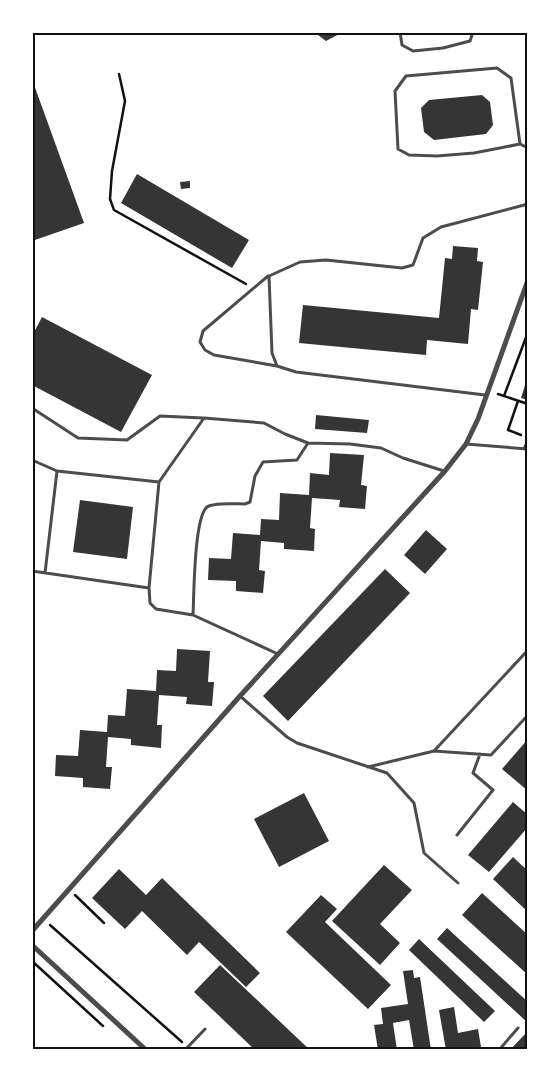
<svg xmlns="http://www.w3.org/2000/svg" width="560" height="1082" viewBox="0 0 560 1082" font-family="'Work Sans',sans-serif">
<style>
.building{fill:#353535}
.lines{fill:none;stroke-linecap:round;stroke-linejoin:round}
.path{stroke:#111;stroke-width:2.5}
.service{stroke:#4c4c4c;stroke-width:3}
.minor{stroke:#4c4c4c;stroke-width:5}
.neatline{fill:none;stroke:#111;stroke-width:2}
</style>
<rect width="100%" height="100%" fill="#fff"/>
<path class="building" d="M314 32H343L326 41Z
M33 82 84 223 32 241V83Z
M482 95 490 102 493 125 486 134 434 140 424 132 421 108 429 100Z
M137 174 249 240 232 268 121 203Z
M190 181V188L181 189 180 182Z
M453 246 478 248 477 261 483 262 478 310 471 309 468 344 427 340 426 355 299 343 303 305 439 318 445 258 452 259Z
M42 317 152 375 121 432 32 385V336Z
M527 379H528V400L521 398Z
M316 415 369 420 367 433 315 429Z
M330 453 364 455 361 485 367 486 365 509 339 507 340 500 312 498 310 528 315 529 314 551 284 549V543L261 541 259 570 265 571 263 593 236 591V581L208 580 209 558 231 559 233 533 260 535 261 519 279 520 280 493 309 495 310 473 329 475Z
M80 500 133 507 127 559 73 552Z
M426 530 447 549 425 574 404 555Z
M385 569 410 593 288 721 263 696Z
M177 649 210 651 208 682H214L212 706 186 704 187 697 159 695 157 725H162L161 748 131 745V739L108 737 106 767H112L110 789 83 787V778L55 776 56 755 78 756 80 730 107 732 108 715 125 716 127 689 156 691 157 670 176 671Z
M528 739V791L502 769Z
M304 793 329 841 279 867 254 819Z
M513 802 528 815V827L489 872 468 855Z
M513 857 528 871V912L493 879Z
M384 865 412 890 380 924 400 943 380 965 332 921Z
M119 869 146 895 162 878 260 973 246 987 199 942 187 955 142 911 125 929 92 898Z
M482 893 528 935V975L462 915Z
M321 895 337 909 325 922 391 985 368 1009 286 932Z
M447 928 528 1002V1023L437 939Z
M419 939 495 1011 484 1022 409 950Z
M220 965 310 1050H255L194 992Z
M413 970 414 978 420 977 431 1050H414L409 1020 393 1023 397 1050H378L374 1025 383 1024 381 1008 408 1004 403 971Z
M454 1007 458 1033 478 1029 481 1047 473 1050H446L439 1010Z
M528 1031V1050H510Z"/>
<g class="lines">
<path class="path" d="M119 74 125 101 112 171 110 199 114 210 246 284
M498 394 528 404
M504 396 528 332
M518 401 508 430 521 435
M75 895 104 923
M50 925 182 1042
M32 961 103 1026"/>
<path class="service" d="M400 32 402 45 413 51 443 48 470 41 473 32
M520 144 511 78 497 68 406 76 395 91 398 149 409 155 437 156 474 153 520 144 528 148
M268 276 203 331 200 342 205 350 214 355 277 366
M485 395 296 372 277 366 272 353 269 276 300 262 326 260 402 268 413 265 423 238 441 227 528 204
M32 408 78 438 127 440 160 416 203 418
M466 444 528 449
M524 449 528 440
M32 460 57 471 159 482 204 418 264 423 285 434 308 443
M32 571 149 588 150 603 156 609 193 615C194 596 194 517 207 507 213 502 236 504 245 504L250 502 255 476 263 462 297 460 308 443 350 444 381 448 403 458 444 471
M45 573 57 471
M149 588 159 482
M193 615 278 654
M240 696 287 737 297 743 387 773 414 803 424 853 458 883
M434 751 528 650
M368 767 434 751 491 755 528 715
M457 835 493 790 473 773 480 754
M185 1050 205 1029
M499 1050 518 1028"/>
<path class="minor" d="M32 931 240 696 445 471 466 444 478 419 528 280
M32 945 146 1050"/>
</g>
<rect width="560" height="1082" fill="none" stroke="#ffffff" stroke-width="68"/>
<rect x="34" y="34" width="492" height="1014" class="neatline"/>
</svg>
